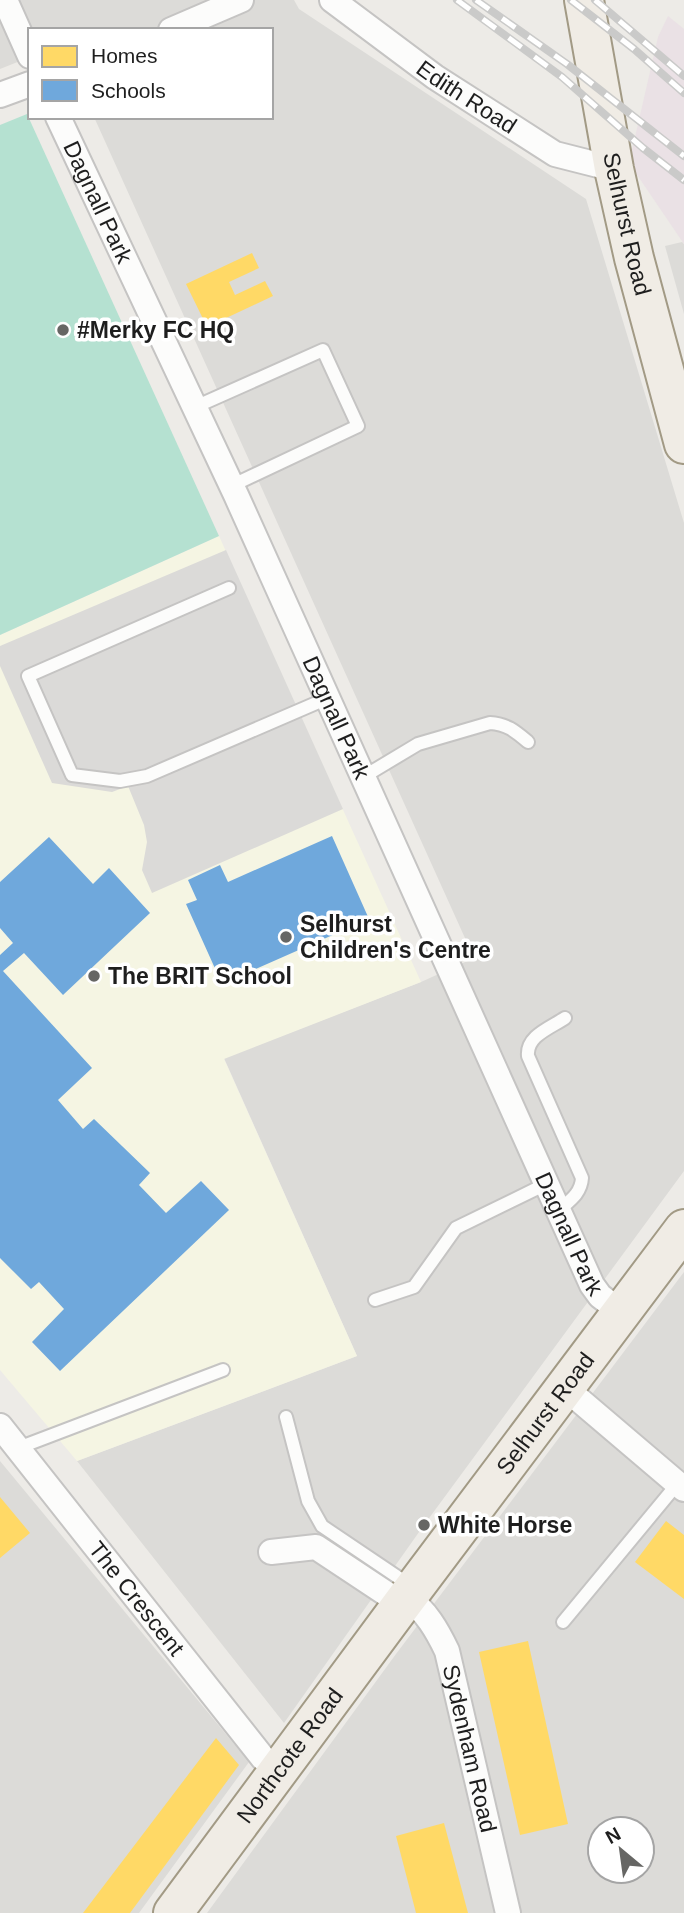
<svg xmlns="http://www.w3.org/2000/svg" width="684" height="1913" viewBox="0 0 684 1913" font-family="Arial,sans-serif">
<style>
.residential{fill:#dcdbd8;fill-rule:evenodd}
.industrial{fill:#eae1e5}
.education{fill:#f5f5e3}
.religious{fill:#dbdad8}
.pitch{fill:#b5e1d1}
.homes{fill:#ffd966}
.schools{fill:#6fa8dc}
.lines{fill:none;stroke-linecap:round;stroke-linejoin:round}
.lane-casing{stroke:#c5c4c3;stroke-width:16}
.street-casing{stroke:#c5c4c3;stroke-width:28}
.primary-casing{stroke:#a29a85;stroke-width:42}
.lane{stroke:#fcfcfb;stroke-width:12}
.street{stroke:#fcfcfb;stroke-width:24}
.primary{stroke:#f0ece5;stroke-width:38}
.rail-casing{stroke:#cacac9;stroke-width:8}
.rail{stroke:#fff;stroke-width:5;stroke-dasharray:16;stroke-linecap:butt}
.poi-dot{fill:#666664;stroke:#fff;stroke-width:2.5}
.labels{text-anchor:middle;dominant-baseline:central;stroke-width:7;stroke-linejoin:round;paint-order:stroke}
.street-label{font-size:23px;fill:#1e1e1e;stroke:#fff}
.poi-label{font-size:23px;font-weight:bold;fill:#1e1e1e;stroke:#fff;text-anchor:start}
</style>
<rect width="100%" height="100%" fill="#edebe7"/>
<path class="residential" d="M0 0H294L299 9 586 199 684 523V1171L424 1525 284 1723 77 1461 357 1356 224 1058 421 982 474 958 94 117H271V30H30V57L0 69Z
M682 242 684 244V314L665 246Z
M684 1272V1913H207L396 1654ZM600 1829H642V1871H600Z
M0 1461 249 1762 139 1913H0Z"/>
<path class="industrial" d="M668 16 684 29V244L629 163 658 37Z"/>
<path class="education" d="M219 536 421 982 224 1059 357 1356 77 1461 0 1370V635Z"/>
<path class="religious" d="M226 550 343 809 152 893 142 870 147 842 144 825 128 786 112 792 52 783 0 666V646Z"/>
<path class="pitch" d="M27 114 219 536 0 635V125Z"/>
<path class="homes" d="M252 253 259 268 229 282 235 295 265 281 273 296 207 327 186 284Z
M0 1497 30 1533 0 1558Z
M666 1521 684 1535V1599L635 1562Z
M528 1641 568 1824 520 1835 479 1652Z
M216 1738 239 1765 130 1913H83Z
M444 1823 468 1913H416L396 1836Z"/>
<path class="schools" d="M332 836 369 919 222 984 186 904 197 900 188 880 220 865 228 882Z
M49 837 93 884 109 868 150 913 63 995 24 953 3 971 92 1068 58 1100 83 1129 94 1119 150 1173 139 1185 166 1213 201 1181 229 1210 60 1371 32 1342 64 1309 39 1282 31 1289 0 1258V955L13 943 0 928V882Z"/>
<g class="lines">
<defs>
<path id="lane" d="M195 407 323 350 358 426 231 486
M229 588 28 676 72 775 120 781 147 776 328 698
M363 777 418 744 490 723C507 724 515 731 528 742
M558 1211C569 1201 581 1194 582 1178L528 1056C526 1036 550 1028 565 1018
M375 1300 414 1287 456 1228 546 1184
M286 1417 308 1501 322 1526 411 1586
M18 1448 223 1370
M563 1622 678 1483"/>
<g id="street">
<path d="M5 0 30 56"/>
<path id="s1" d="M332 0 435 77 555 154 614 169"/>
<path d="M171 30 241 0"/>
<path d="M0 95 30 84"/>
<path id="s2" d="M58 117 236 495 592 1285 600 1296 621 1312"/>
<path d="M564 1387 684 1489"/>
<path id="s3" d="M0 1426 263 1758 278 1770"/>
<path d="M271 1552 316 1547 402 1604"/>
<path id="s4" d="M407 1597C426 1611 437 1630 447 1651L508 1913"/>
</g>
<g id="primary">
<path id="s5" d="M584 0 614 169 634 258 684 444"/>
<path id="s6" d="M173 1913 402 1604 684 1229"/>
</g>
</defs>
<use href="#lane" class="lane-casing"/>
<use href="#street" class="street-casing"/>
<use href="#primary" class="primary-casing"/>
<use href="#lane" class="lane"/>
<use href="#street" class="street"/>
<use href="#primary" class="primary"/>
<defs>
<path id="rail" d="M457 0 562 77 643 148 684 180
M476 0 567 64 684 156
M571 0 634 49 684 93
M595 0 684 76"/>
</defs>
<use href="#rail" class="rail-casing"/>
<use href="#rail" class="rail"/>
</g>
<g class="poi-dot">
<circle cx="63" cy="330" r="7"/>
<circle cx="286" cy="937" r="7"/>
<circle cx="94" cy="976" r="7"/>
<circle cx="424" cy="1525" r="7"/>
</g>
<g class="labels">
<g class="street-label">
<text stroke="none"><textPath href="#s1" startOffset="166">Edith Road</textPath></text>
<text stroke="none"><textPath href="#s2" startOffset="94">Dagnall Park</textPath></text>
<text stroke="none"><textPath href="#s5" startOffset="228">Selhurst Road</textPath></text>
<text stroke="none"><textPath href="#s2" startOffset="662">Dagnall Park</textPath></text>
<text stroke="none"><textPath href="#s2" startOffset="1228">Dagnall Park</textPath></text>
<text stroke="none"><textPath href="#s6" startOffset="623">Selhurst Road</textPath></text>
<text stroke="none"><textPath href="#s3" startOffset="220">The Crescent</textPath></text>
<text stroke="none"><textPath href="#s4" startOffset="168">Sydenham Road</textPath></text>
<text stroke="none"><textPath href="#s6" startOffset="196">Northcote Road</textPath></text>
</g>
<g class="poi-label">
<text x="77" y="330">#Merky FC HQ</text>
<text x="300" y="924">Selhurst<tspan x="300" dy="26">Children's Centre</tspan></text>
<text x="108" y="976">The BRIT School</text>
<text x="438" y="1525">White Horse</text>
</g>
</g>
<rect x="28" y="28" width="245" height="91" fill="#ffffff" stroke="#a5a5a5" stroke-width="2"/>
<rect x="42" y="46" width="35" height="21" fill="#ffd966" stroke="#a5a5a5" stroke-width="2"/>
<text x="91" y="63" font-size="21" fill="#1e1e1e">Homes</text>
<rect x="42" y="80" width="35" height="21" fill="#6fa8dc" stroke="#a5a5a5" stroke-width="2"/>
<text x="91" y="98" font-size="21" fill="#1e1e1e">Schools</text>
<g transform="translate(621 1850) rotate(331)"><circle r="33" fill="#ffffff" stroke="#a5a5a5" stroke-width="2"/>
<path d="M0-5L12 26L0 18L-12 26Z" fill="#666664"/>
<text y="-10" font-size="19" font-weight="bold" text-anchor="middle" fill="#1e1e1e">N</text>
</g>
</svg>
